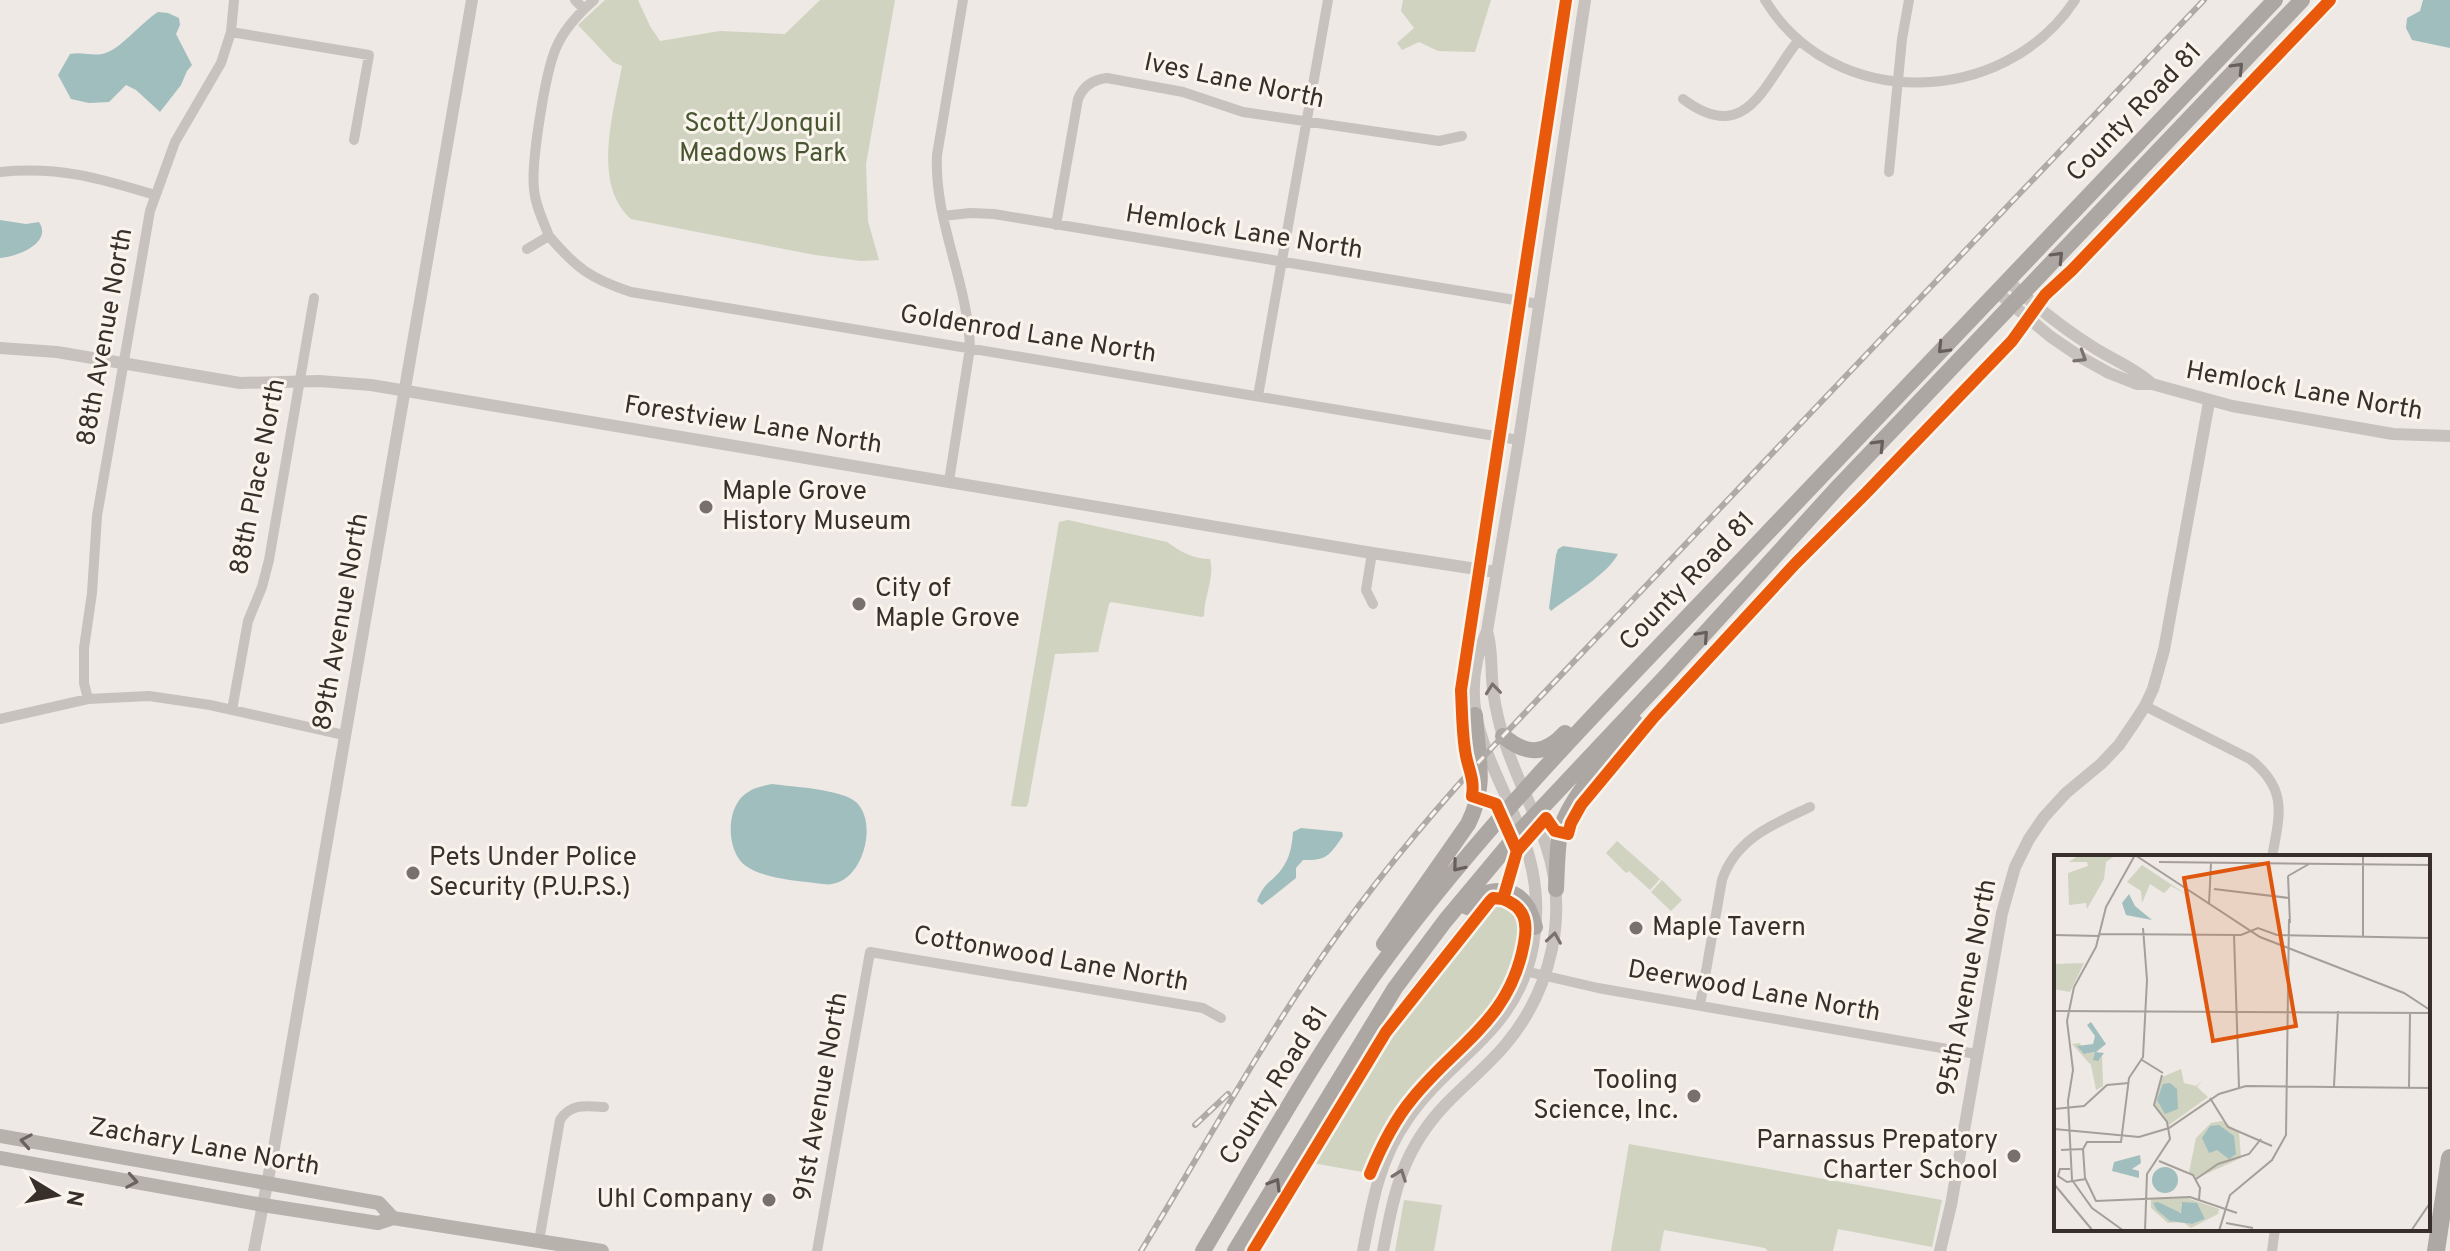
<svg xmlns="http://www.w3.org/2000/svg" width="2450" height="1251" viewBox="0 0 2450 1251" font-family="Overpass,sans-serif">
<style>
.green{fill:#cfd3bf}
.water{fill:#a1bebe}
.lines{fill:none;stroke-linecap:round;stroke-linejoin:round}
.minor{stroke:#c7c2bd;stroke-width:10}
.tertiary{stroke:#c7c2bd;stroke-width:12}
.secondary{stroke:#b8b2ad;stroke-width:14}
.trunk{stroke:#aca7a2;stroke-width:16}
.motorway{stroke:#ada8a3;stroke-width:18}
.rail-casing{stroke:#afaaa7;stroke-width:6}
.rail{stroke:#f9f4ec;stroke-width:3;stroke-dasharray:9;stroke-linecap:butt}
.cycleway-casing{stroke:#f9f4ec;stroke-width:17}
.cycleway{stroke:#e8590c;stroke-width:12}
.oneway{stroke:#665f5b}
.oneway2{stroke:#78716d}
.oneway3{stroke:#6b635f}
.poi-dot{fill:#78706c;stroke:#f9f4ec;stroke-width:3}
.labels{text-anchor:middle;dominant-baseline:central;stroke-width:6;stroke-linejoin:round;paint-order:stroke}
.street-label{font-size:26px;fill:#382f2b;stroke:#f9f4ec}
.park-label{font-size:26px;fill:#475530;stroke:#f9f4ec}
.poi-label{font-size:26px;fill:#382f2b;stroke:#f9f4ec;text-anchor:start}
.inset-road{fill:none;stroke:#a59f9a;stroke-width:2}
.view{fill:#df570e;fill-opacity:0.15;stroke:#df570e;stroke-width:4}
.inset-edge{fill:none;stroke:#382f2b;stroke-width:4}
</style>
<rect width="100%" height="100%" fill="#eee9e4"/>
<path class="green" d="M605 0H638L650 26 660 41 720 31 785 34 820 0H895L866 164 868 221 879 260 861 261 815 255 631 219C591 184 614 111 622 66L613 62 578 25Z
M1403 0H1491L1475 52 1438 51 1419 42 1402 50 1397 43 1414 28 1401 11Z
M1068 520 1167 542C1181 552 1193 559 1210 559 1215 579 1204 595 1204 616L1202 617 1111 602 1109 604 1098 652 1055 654 1028 804 1026 807 1011 806 1059 522Z
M1617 841 1660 879 1650 890 1629 871 1626 873 1606 853Z
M1662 880 1682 900 1671 911 1651 892Z
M1503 899 1520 916 1521 935 1494 1014 1446 1064 1415 1092 1382 1141 1368 1173 1307 1162 1406 993 1474 907Z
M1629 1144 1942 1200 1932 1247 1838 1229 1833 1251H1768L1765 1248 1664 1230 1660 1251H1611Z
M1404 1200 1442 1205 1434 1251H1395Z"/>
<path class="water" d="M2423 0H2450V48L2412 40 2406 28 2407 18 2420 11Z
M158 12 168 13 179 18 180 25 176 34 192 65 187 71 181 85 160 112 136 90 126 85 109 102 89 103 71 99 58 75 70 54C84 51 95 58 108 52 123 46 142 22 158 12Z
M0 220 26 224 39 222C53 243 17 257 0 258Z
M1563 546 1618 554C1608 574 1570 596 1551 611L1549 608 1556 555 1558 549Z
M772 784C793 787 841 789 856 802 880 824 861 890 823 884 801 881 764 879 746 866 727 853 725 811 744 795 752 788 762 786 772 784Z
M1301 828 1342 832 1343 836C1330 854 1328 861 1303 860L1296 868V878L1262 905 1257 901C1265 881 1270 884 1281 870 1290 858 1292 846 1293 832Z"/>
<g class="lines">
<path class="minor" d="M575 0 584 9
M1765 0C1833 112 2004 108 2075 0
M231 32 369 55 354 140
M1683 99C1747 147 1764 83 1798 41
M0 172C59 166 99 178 155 195
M1889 172 1902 39 1909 0
M943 216 970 213 994 214 1539 304
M1056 225 1078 99C1084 85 1093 80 1107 78L1183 92 1243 112 1439 141 1462 136
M549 236C576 268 591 279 631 292L1519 440
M527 249 549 236C543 220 535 205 534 189 531 163 545 73 556 48 564 29 578 14 594 0
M1258 396 1328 0
M949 481 970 348C968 282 934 222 937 155L963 0
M1372 553 1366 590 1373 604
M88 699 84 683V648L92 593 97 516 150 211 175 142 221 63 231 32 234 0
M2145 706 2250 759C2288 789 2280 814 2272 857
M232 710 248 621 262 587 269 560 314 298
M0 719 88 699 149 696 210 705 344 735
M1525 971 1598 988 1976 1054
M1700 1005 1722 880C1736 838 1774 824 1810 807
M539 1241 560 1120C571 1103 586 1106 604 1107
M817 1251 870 952 1203 1008 1221 1018
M2272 1251 2275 1229"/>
<path class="tertiary" d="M2008 281C2034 305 2062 328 2093 347 2113 360 2135 368 2152 384
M1997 292 2051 337 2082 358 2109 373 2137 384H2152L2232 406 2393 434 2450 436
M0 348 57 352 240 383 319 381 371 385 1372 553 1496 572
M254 1251 274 1148 472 0
M1363 1251C1372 1204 1379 1160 1407 1120 1450 1056 1517 1033 1533 946 1540 908 1535 868 1521 832 1494 761 1452 709 1487 631L1519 440 1585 0
M1383 1251C1394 1191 1403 1149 1446 1104 1466 1083 1488 1066 1506 1044 1552 989 1569 913 1546 845 1533 807 1513 772 1502 733 1497 715 1493 697 1492 679 1491 662 1492 648 1487 631
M1940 1251 1951 1205 2002 913 2015 867 2029 839 2044 817 2066 793 2101 764 2119 745 2134 723 2145 706 2153 689 2164 650 2209 402"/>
<path class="secondary" d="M0 1136 379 1203 393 1218
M0 1158 263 1205 378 1223 393 1218 602 1251"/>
<path class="trunk" d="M1503 736C1526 755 1544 756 1565 733
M1556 889C1557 870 1557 850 1560 832 1568 798 1613 751 1635 722
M1467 907C1482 888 1514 883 1528 908 1531 914 1533 921 1535 927
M1384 944 1468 824C1488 785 1477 756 1475 715
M1203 1251C1264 1149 1321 1044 1393 949 1501 805 1630 678 1754 547 1928 365 2101 182 2275 0
M1235 1251 1395 988 1445 921 1521 830 1667 675 1838 487 2302 0"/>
<path class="motorway" d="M2436 1251 2450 1158"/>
<defs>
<path id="rail" d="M1195 1125 1228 1094
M1141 1251C1202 1151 1259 1047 1326 951 1379 875 1439 804 1503 736L2204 0"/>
</defs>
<use href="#rail" class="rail-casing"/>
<use href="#rail" class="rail"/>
<defs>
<path id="cycleway" d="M1517 851 1496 804 1472 796C1475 778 1467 767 1465 750 1462 730 1462 710 1461 690L1566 0
M1370 1174C1381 1147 1393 1122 1412 1099 1456 1044 1510 1021 1524 943 1528 922 1525 907 1503 899
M1253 1251 1386 1032 1490 901 1493 898 1503 899 1517 851 1546 818 1555 831 1568 834 1571 823 1581 805 1654 717 1795 564 1866 493 2012 341 2045 295 2072 270 2330 0"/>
</defs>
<use href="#cycleway" class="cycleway-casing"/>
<use href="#cycleway" class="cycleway"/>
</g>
<defs><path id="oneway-chevron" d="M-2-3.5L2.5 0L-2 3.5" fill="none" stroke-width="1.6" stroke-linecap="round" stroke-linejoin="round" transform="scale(2)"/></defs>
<g class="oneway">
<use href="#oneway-chevron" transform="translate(2238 68) rotate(-46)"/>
<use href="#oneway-chevron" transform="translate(2058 257) rotate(-46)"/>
<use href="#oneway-chevron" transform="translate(1943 348) rotate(134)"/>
<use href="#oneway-chevron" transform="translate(1879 445) rotate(-46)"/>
<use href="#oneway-chevron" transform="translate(1703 636) rotate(-48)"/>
<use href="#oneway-chevron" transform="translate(1458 866) rotate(129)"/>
<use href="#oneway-chevron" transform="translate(1275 1184) rotate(-59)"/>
</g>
<g class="oneway2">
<use href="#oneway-chevron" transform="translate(2081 357) rotate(32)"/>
<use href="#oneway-chevron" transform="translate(1493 689) rotate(-96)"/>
<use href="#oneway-chevron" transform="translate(1554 938) rotate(-81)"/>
<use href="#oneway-chevron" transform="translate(1400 1175) rotate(-70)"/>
</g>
<g class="oneway3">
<use href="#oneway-chevron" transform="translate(26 1141) rotate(-170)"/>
<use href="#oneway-chevron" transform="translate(132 1181) rotate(10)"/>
</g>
<g class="poi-dot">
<circle cx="706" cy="507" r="8"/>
<circle cx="859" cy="604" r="8"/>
<circle cx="413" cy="873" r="8"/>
<circle cx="1636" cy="928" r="8"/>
<circle cx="1694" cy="1096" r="8"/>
<circle cx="2014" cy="1156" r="8"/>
<circle cx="769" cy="1200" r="8"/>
</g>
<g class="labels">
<g class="street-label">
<text transform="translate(1234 82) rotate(12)">Ives Lane North</text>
<text transform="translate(2135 113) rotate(-46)">County Road 81</text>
<text transform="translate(1244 233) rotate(9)">Hemlock Lane North</text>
<text transform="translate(1028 335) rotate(9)">Goldenrod Lane North</text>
<text transform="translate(106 337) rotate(-80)">88th Avenue North</text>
<text transform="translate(2304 392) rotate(10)">Hemlock Lane North</text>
<text transform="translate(753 426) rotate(9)">Forestview Lane North</text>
<text transform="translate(259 477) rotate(-79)">88th Place North</text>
<text transform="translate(1688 582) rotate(-46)">County Road 81</text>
<text transform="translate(342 622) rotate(-80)">89th Avenue North</text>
<text transform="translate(1051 960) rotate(10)">Cottonwood Lane North</text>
<text transform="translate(1968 988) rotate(-79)">95th Avenue North</text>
<text transform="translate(1754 992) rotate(10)">Deerwood Lane North</text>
<text transform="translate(1275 1086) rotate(-58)">County Road 81</text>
<text transform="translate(822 1097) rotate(-80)">91st Avenue North</text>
<text transform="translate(204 1148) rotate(10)">Zachary Lane North</text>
</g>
<g class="park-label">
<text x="763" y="124">Scott/Jonquil<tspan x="763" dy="30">Meadows Park</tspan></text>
</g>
<g class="poi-label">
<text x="722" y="492">Maple Grove<tspan x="722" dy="30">History Museum</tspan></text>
<text x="875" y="589">City of<tspan x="875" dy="30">Maple Grove</tspan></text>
<text x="429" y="858">Pets Under Police<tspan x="429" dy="30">Security (P.U.P.S.)</tspan></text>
<text x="1652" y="928">Maple Tavern</text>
<text x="1678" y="1081" text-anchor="end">Tooling<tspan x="1678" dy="30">Science, Inc.</tspan></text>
<text x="1998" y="1141" text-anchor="end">Parnassus Prepatory<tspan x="1998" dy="30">Charter School</tspan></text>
<text x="753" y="1200" text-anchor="end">Uhl Company</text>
</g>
</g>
<g transform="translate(2054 855)">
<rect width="376" height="376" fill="#eee9e4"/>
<path d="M25 0H62L52 7 50 24 33 54 32 48 15 50 14 18 34 11 33 7H15ZM88 10 133 40 117 31 110 38 96 29 88 48 87 36 73 27ZM30 108 16 137 0 134V109ZM26 188 31 199 41 197V200L46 204 48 200 49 231 42 235 37 210 18 189ZM127 214 130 228 142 231 148 226 143 232 154 242 115 270 101 250 108 222ZM168 266 185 277 187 303 143 323 135 317 142 283 157 268ZM133 343 165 354 164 359 137 373 129 367 114 368 97 353V344ZM100 348 121 357H129L127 349 145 354 151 364 138 369 118 366Z" fill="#cfd3bf" fill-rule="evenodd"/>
<path d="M75 39 81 51 98 65 72 60 68 48ZM37 167 52 189 42 197 50 198 44 206 39 205 41 197 30 199 23 191 39 189 41 181 33 170ZM116 228 123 234 124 254 111 259 103 245 109 229ZM165 270 180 281 182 299 175 304 163 295 155 298 148 283 156 271ZM86 300 87 308 78 314 85 316V323L58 316 60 307ZM98 325a13 13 0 1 1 26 0a13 13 0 1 1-26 0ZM104 347 127 358 128 347 143 348 151 364 138 369 116 366 103 355 99 348Z" fill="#a1bebe"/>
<path class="inset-road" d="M81 0 206 82 350 138 376 155M105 7 376 10M234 21 236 68M234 21 255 9M160 34 235 43M155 49 157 8M46 79 187 80 204 73 223 80 376 83M0 80 46 81M180 80 185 232M309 81V0M0 156 375 158M88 205 109 218M280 231 284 156M355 233 356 158M156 243 174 272 218 291M0 254 30 251 53 230 75 228M0 274 85 282 115 273 165 239 192 231 376 233M29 294 31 323 42 346 136 342 183 358M7 295 29 294 33 287H67L75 223 89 202 93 125 89 73M105 306 139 320 146 333 145 345M16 314H6L4 321 13 327 32 324M142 324 164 309 195 299 207 284M0 329 39 376M172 368 199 373M70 376 38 353 18 325 14 246 19 215 13 166 20 132 42 92 52 52 81 0M91 376 93 319 116 284 113 267 100 250 108 220M165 376 176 340 218 305 232 280 235 64M357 376 376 348"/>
<path class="view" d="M214 8 242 171 159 186 130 23Z"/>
<rect width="376" height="376" class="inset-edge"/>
</g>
<g transform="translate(56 1195) rotate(100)" stroke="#f9f4ec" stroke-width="6" paint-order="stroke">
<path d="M0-6L14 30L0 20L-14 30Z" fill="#382f2b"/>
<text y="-12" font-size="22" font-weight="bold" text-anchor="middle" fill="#382f2b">N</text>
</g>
</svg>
